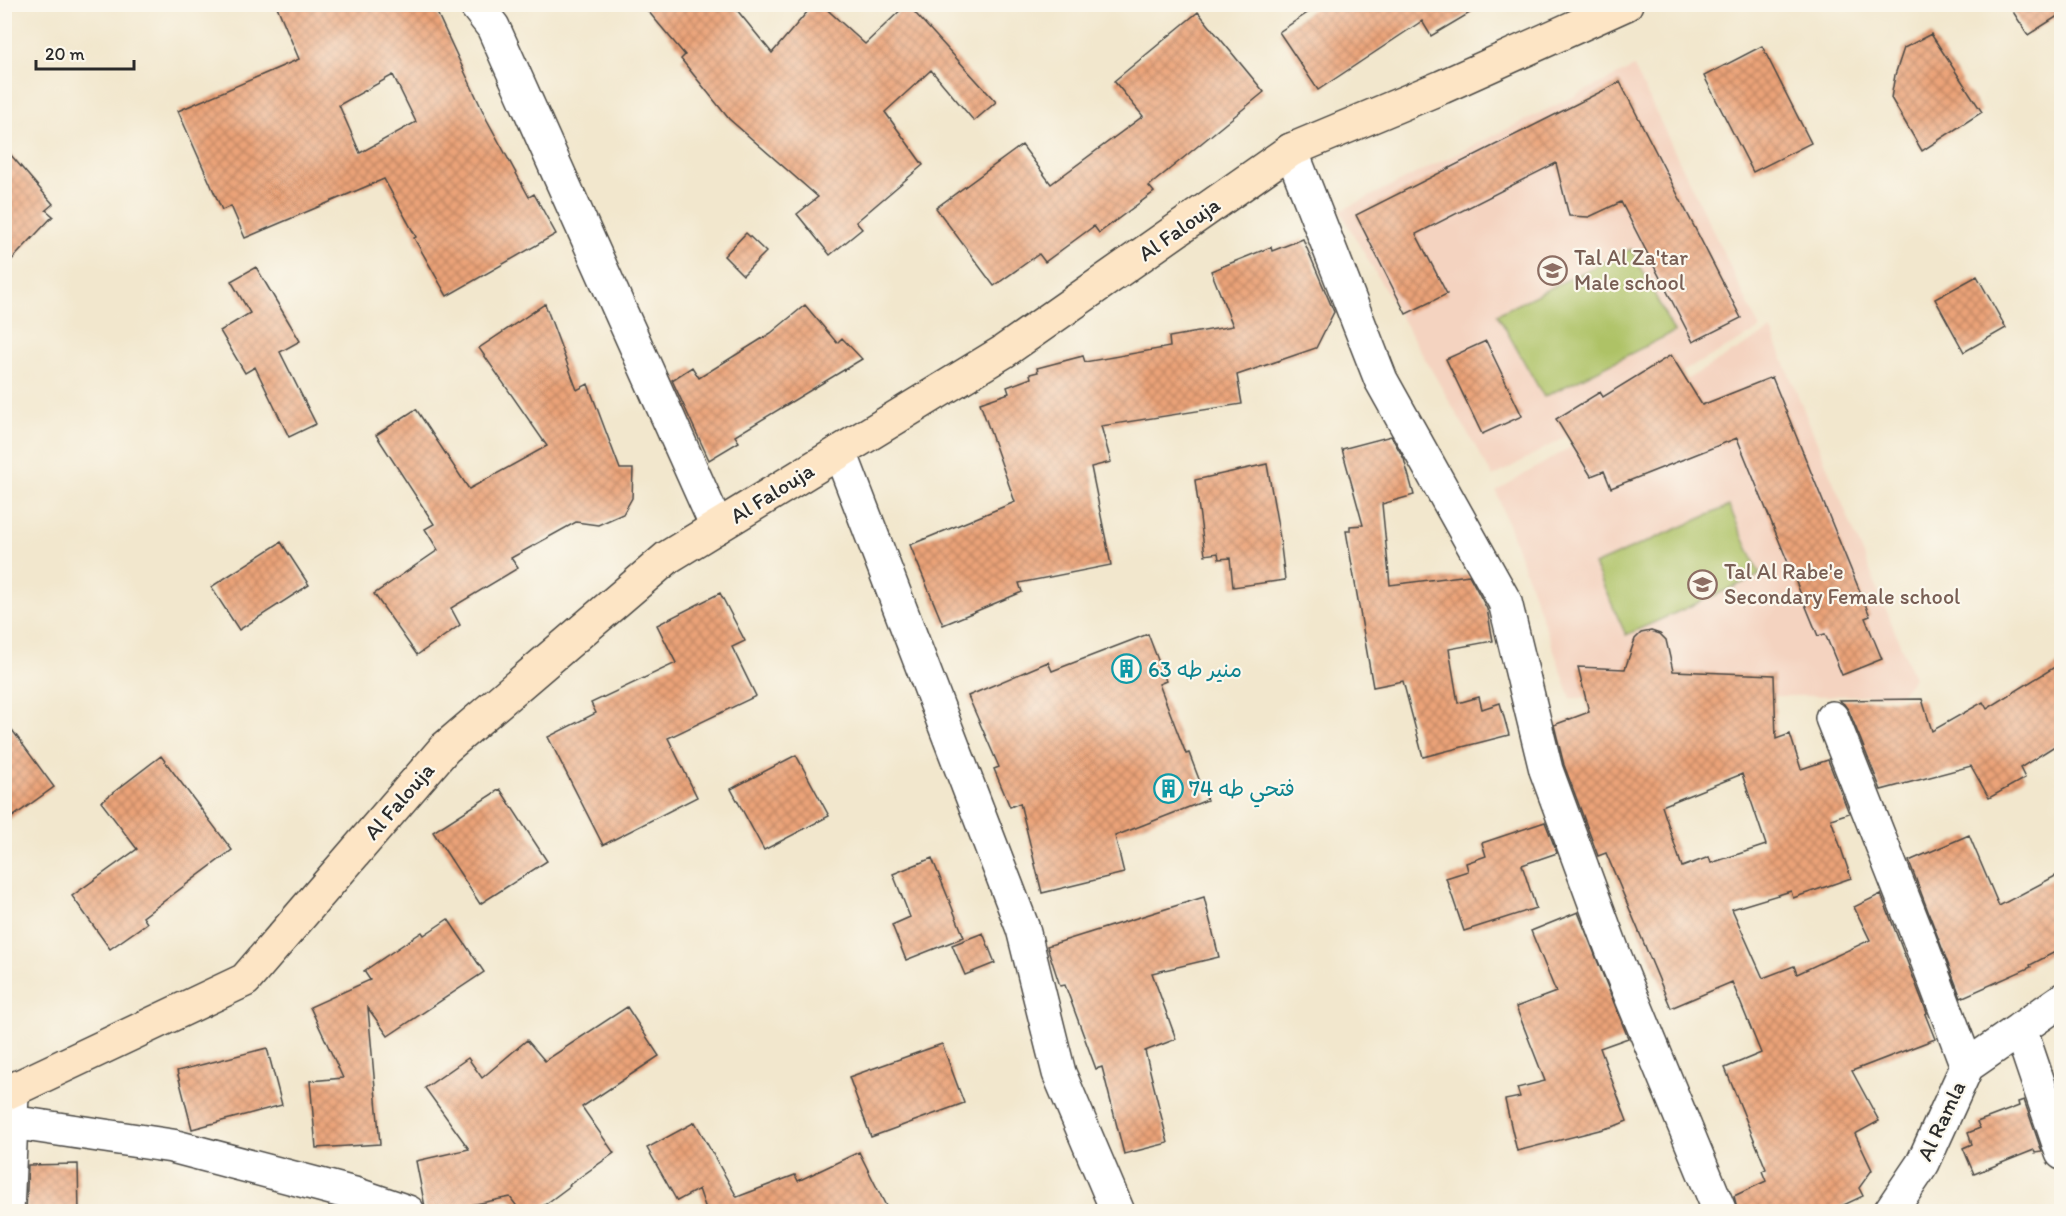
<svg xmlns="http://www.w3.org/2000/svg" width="2066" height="1216" viewBox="0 0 2066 1216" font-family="Itim,'Playpen Sans Arabic',sans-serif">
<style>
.built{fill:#f4d3c0}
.pitch{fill:#aec266;stroke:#6c7648;stroke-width:1.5}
.building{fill:url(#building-cross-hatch);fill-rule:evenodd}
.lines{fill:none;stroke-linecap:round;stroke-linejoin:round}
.street-casing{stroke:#494743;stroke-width:36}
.secondary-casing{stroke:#494743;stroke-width:36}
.street{stroke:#fff;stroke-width:33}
.secondary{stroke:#fde5c5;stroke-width:33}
.labels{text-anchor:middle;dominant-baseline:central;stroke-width:4.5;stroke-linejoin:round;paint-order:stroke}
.street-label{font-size:22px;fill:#2b2b2b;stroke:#fbf7ec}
.education-label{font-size:22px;fill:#785e54;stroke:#fbf7ec;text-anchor:start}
.culture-label{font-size:22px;fill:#0d838f;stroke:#fbf7ec;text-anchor:start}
</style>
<defs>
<pattern id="building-cross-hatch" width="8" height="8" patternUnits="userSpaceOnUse" patternTransform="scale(1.5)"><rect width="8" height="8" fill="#eba378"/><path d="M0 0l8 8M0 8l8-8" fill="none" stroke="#bf8563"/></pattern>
</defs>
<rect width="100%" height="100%" fill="#fbf7ec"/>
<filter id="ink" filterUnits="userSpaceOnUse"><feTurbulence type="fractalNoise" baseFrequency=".0167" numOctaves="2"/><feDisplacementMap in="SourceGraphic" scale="12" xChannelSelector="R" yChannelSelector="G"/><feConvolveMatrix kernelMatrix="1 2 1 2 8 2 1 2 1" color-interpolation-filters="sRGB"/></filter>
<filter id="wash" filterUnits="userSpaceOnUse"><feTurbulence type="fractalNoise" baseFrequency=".008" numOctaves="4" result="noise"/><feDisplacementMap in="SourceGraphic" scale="24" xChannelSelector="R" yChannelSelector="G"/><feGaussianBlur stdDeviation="1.35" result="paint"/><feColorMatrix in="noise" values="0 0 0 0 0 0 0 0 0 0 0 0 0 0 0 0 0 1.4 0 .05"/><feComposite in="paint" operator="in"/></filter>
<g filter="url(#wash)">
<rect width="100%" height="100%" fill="#f2e7cd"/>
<path class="built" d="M1634 67 1760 329 1493 477 1340 211Z
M1771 330 1914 678 1899 695 1571 698 1496 491Z"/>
<path class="pitch" d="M1631 249 1674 332 1544 397 1497 314Z
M1729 506 1760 575 1626 635 1594 565Z"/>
<g id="blocks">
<path class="building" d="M276 4H433L487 120 529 197 534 194 556 234 447 296 414 238 416 237 384 179 245 238 231 206 222 210 178 111 299 59ZM393 75 416 122 360 153 339 105Z
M642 4H732L772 53 814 4H821L865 44 907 4 996 102 974 121 931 70 885 112 923 165 856 222 862 229 830 255 797 214 818 197 729 119 681 59 685 55Z
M1321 4H1485L1431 36 1422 21 1318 90 1279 32Z
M2008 4H2061V14L2028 35Z
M1198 12 1264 92 1149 186 1154 192 1099 233 1094 226 1045 262 1039 254 994 286 936 208 1022 145 1051 184 1143 116 1114 81Z
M1931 34 1982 112 1922 151 1891 98 1895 75 1904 48Z
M1762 46 1811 143 1753 172 1704 76Z
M1620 82 1741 318 1693 342 1621 202 1589 217 1569 216 1556 163 1416 234 1447 294 1406 314 1356 215Z
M4 147 53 204 46 210 53 216 4 268Z
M746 233 766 252 743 275 724 256Z
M1303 239 1334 312 1316 348 1237 375 1242 404 1101 426 1111 462 1091 467 1111 565 1019 583 1022 592 943 625 910 545 1015 502 980 403 1009 393 1007 387 1031 378 1030 374 1038 372 1037 368 1083 356 1085 362 1170 347 1169 337 1233 326 1211 271 1271 247 1272 251Z
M256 267 300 341 280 352 316 424 289 437 255 367 245 373 220 331 250 313 231 281Z
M1977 276 2006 328 1964 352 1935 299Z
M545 304 577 390 588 384 620 469H633L632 498 623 514 598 525 576 522 511 558 518 568 451 608 460 625 417 655 374 594 438 550 425 529 434 524 376 435 416 409 469 489 547 446 479 348Z
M805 305 837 343 842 338 862 359 735 436 739 442 709 460 672 380 692 367 699 378 771 333Z
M1486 341 1522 416 1482 434 1446 359Z
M1671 355 1702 405 1772 377 1870 616 1865 618 1882 659 1842 675 1825 634 1818 636 1737 438 1611 488 1604 471 1591 476 1556 419 1600 392 1603 397Z
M1391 436 1404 459 1414 495 1382 504 1390 585 1469 575 1487 609 1493 641 1449 649 1458 703 1479 697 1482 709 1500 703 1509 735 1423 757 1403 681 1373 687 1346 531H1350V526L1363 525 1342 449Z
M1267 464 1280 538 1285 580 1233 587 1230 558 1219 559 1218 553 1205 555 1195 480Z
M281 542 309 585 239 630 211 587Z
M720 593 745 641 732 647 756 696 668 738 697 797 603 845 548 737 596 713 591 703 676 663 657 625Z
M1651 631 1660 634 1666 640 1673 671 1774 675 1776 739 1790 734 1801 769 1828 760 1849 813 1831 819 1851 878 1793 898 1791 891 1732 909 1763 978 1794 966 1797 974 1870 940 1854 907 1881 894 1927 1013 1925 1014 1935 1039 1852 1071 1879 1121 1855 1134 1872 1170 1859 1188 1863 1196 1829 1212H1738L1734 1196 1766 1181 1762 1171 1766 1169 1725 1068 1761 1053 1732 982 1671 1008 1606 853 1598 856 1564 765 1554 725 1589 712 1578 667 1625 669 1635 639 1641 633ZM1742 774 1766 845 1711 863 1709 857 1682 867 1662 806Z
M1148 634 1166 681 1159 684 1186 754 1189 753 1207 800 1115 836 1124 873 1042 893 1020 803 1010 807 994 769 999 767 968 696 1048 662 1052 671Z
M2061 663V742L2020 768 2025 778 1989 798 1971 766 1881 790 1849 711 1844 704 1839 700 1922 699 1932 731 1983 702 1987 709Z
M4 719 54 787 4 823Z
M796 755 829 816 764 850 731 789Z
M161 756 232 850 143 917 147 923 110 949 72 896 137 849 101 802Z
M500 789 547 861 480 904 433 832Z
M1545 822 1557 853 1522 865 1536 908 1464 931 1446 878 1468 871 1466 863 1486 856 1482 843Z
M1969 835 1999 906 2061 873V949L2030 965 2031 967 1961 998 1909 861Z
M932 858 964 937 906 960 892 925 910 917 893 874Z
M1204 897 1219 957 1152 973 1176 1039 1145 1051 1168 1143 1124 1154 1102 1067 1096 1069 1065 985 1060 986 1047 946Z
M1578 912 1628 1038 1600 1048 1627 1121 1615 1126 1517 1151 1505 1100 1520 1097 1517 1088 1545 1081 1516 1007 1556 992 1531 931Z
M448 919 484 972 388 1036 368 1008 380 1144 316 1148 310 1081 343 1078 310 1007 370 980 364 971 422 932 424 935Z
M983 933 995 963 965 975 952 945Z
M627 1007 659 1056 582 1107 614 1153 569 1185 570 1186 535 1212H521L510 1197 436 1212H426L416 1161 469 1149 425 1088 468 1058 482 1078 527 1040 545 1061Z
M942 1044 964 1103 871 1137 849 1077Z
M267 1048 282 1105 192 1129 177 1071Z
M2024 1100 2042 1152 2035 1153 2034 1150 1974 1174 1963 1148 1972 1144 1968 1133 1980 1128 1977 1122 2019 1106 2018 1102Z
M695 1122 737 1197 795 1175 798 1181 859 1152 889 1212H707L699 1189 677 1201 647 1148Z
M78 1164 79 1212H26L28 1165Z"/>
</g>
</g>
<g filter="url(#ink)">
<use href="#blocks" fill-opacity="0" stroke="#494743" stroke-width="1.5"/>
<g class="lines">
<defs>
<path id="street" d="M475 4 493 27 717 527
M1291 150 1381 380 1505 602 1546 770 1613 952 1720 1212
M840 452 1023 929 1059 1073 1118 1212
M1832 718 1918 936 1967 1066
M2020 1029 2062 1153
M12 1091 11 1122 172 1146 358 1195 408 1212
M7 1212 11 1122
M1890 1212 1923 1163 1967 1066 2062 1000"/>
<path id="secondary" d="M4 1094 245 980 445 748 668 557 1003 352 1291 150 1442 87 1626 4"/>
</defs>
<use href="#street" class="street-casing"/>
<use href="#secondary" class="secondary-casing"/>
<use href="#street" class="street"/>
<use href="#secondary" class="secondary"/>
</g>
</g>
<defs>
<symbol id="school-ring" viewBox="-11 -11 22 22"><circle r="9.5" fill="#fbf7ec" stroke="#8d6e63" stroke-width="1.5"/><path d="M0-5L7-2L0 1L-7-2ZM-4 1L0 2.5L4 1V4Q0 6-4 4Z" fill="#8d6e63"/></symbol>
<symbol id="building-ring" viewBox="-11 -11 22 22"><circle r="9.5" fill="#fbf7ec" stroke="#0f9aa8" stroke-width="1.5"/><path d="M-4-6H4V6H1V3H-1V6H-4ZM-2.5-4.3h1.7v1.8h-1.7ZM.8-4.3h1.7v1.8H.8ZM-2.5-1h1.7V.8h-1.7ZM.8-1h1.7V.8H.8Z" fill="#0f9aa8"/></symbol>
</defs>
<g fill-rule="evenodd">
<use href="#school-ring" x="1536" y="254" width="33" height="33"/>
<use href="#school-ring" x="1686" y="568" width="33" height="33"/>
<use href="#building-ring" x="1110" y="652" width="33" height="33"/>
<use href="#building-ring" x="1152" y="772" width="33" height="33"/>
</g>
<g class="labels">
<g class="street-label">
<text transform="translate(1179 229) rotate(-35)">Al Falouja</text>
<text transform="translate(772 493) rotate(-32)">Al Falouja</text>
<text transform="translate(399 801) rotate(-49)">Al Falouja</text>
<text transform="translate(1941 1121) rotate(-65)">Al Ramla</text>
</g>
<g class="education-label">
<text x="1574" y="257">Tal Al Za'tar<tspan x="1574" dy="25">Male school</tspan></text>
<text x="1724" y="571">Tal Al Rabe'e<tspan x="1724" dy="25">Secondary Female school</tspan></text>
</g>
<g class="culture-label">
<text x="1148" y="669">منير طه 63</text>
<text x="1189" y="788">فتحي طه 74</text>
</g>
</g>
<rect width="2066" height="1216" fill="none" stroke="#fbf7ec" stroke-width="24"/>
<path d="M36 60v9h98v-9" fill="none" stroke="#2b2b2b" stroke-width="3"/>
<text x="45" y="60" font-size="18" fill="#2b2b2b" stroke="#fbf7ec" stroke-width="4.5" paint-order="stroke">20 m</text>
</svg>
